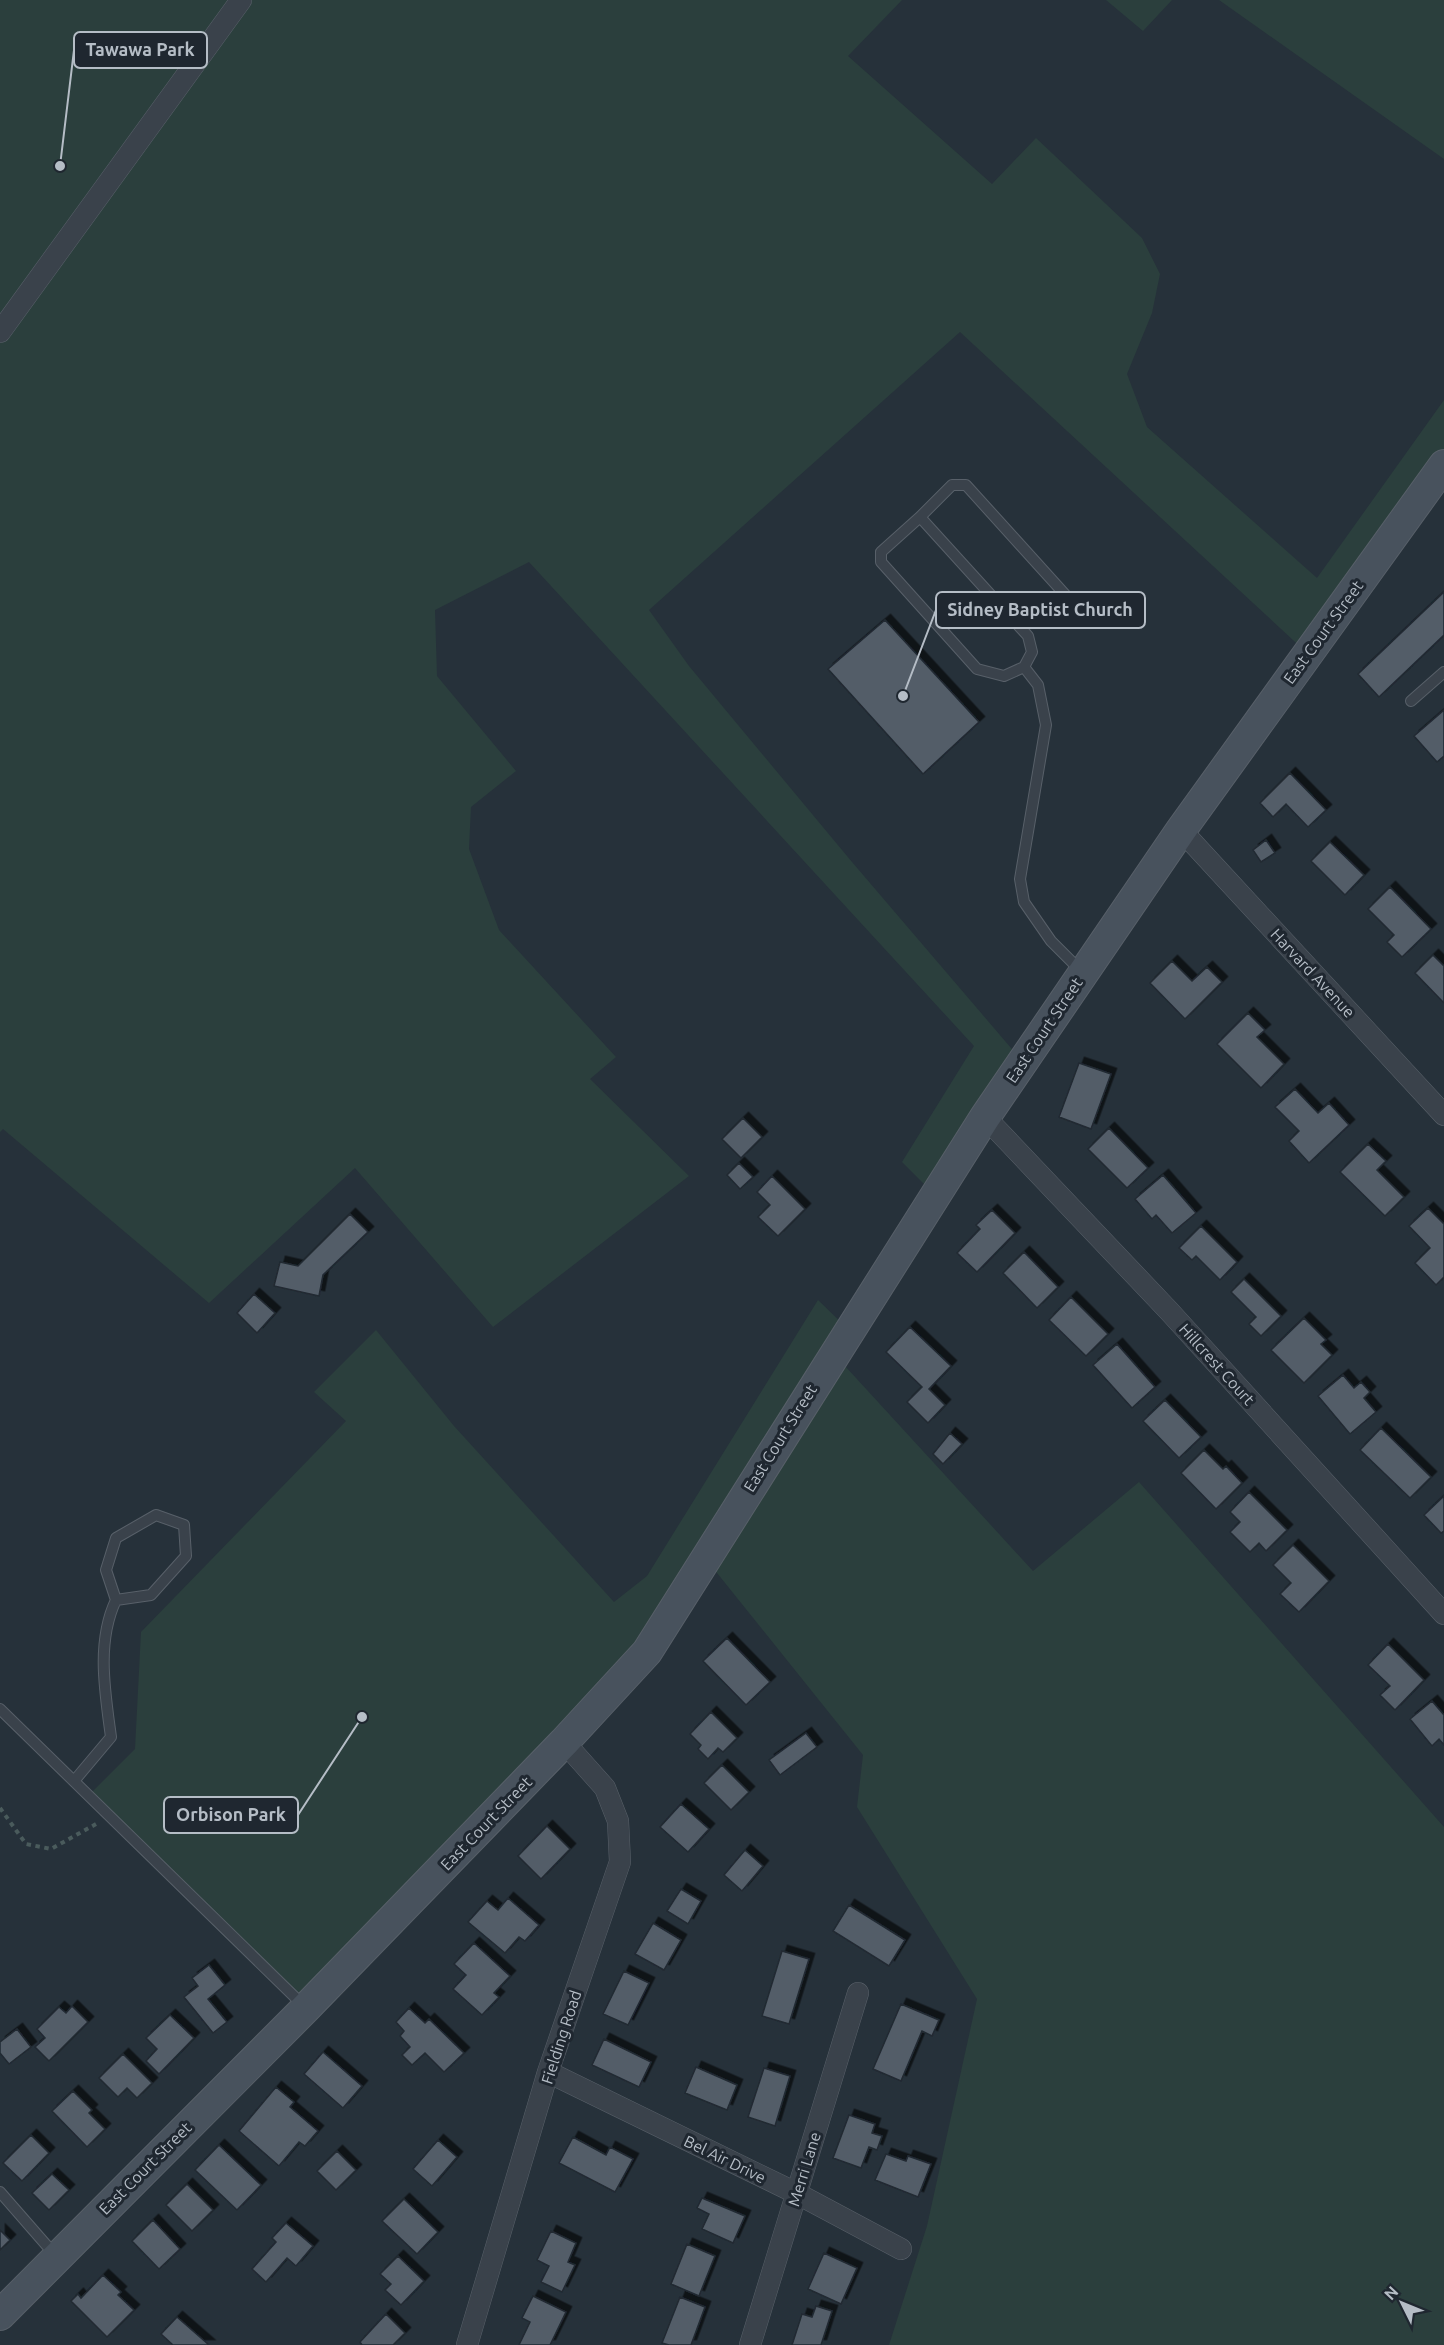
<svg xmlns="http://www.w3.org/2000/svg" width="1444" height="2345" viewBox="0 0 1444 2345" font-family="Ubuntu,sans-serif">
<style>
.green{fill:#2b3f3d}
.building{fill:#525d68;stroke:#212932;stroke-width:1.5;filter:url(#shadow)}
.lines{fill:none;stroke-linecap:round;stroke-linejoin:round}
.lane-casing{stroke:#586069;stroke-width:12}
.street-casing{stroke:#586069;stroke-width:22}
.secondary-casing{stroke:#586069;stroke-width:32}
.path{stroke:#4a5b5c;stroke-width:4;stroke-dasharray:4.5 4.5;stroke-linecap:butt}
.lane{stroke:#3a424b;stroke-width:10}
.street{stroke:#3a424b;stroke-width:21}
.secondary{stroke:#48525d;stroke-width:30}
.labels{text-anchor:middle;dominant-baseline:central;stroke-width:6;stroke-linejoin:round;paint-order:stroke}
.street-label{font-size:16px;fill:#b5bdc6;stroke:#1f2730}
.leader{fill:none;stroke:#b5bdc6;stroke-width:2}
.callout-dot{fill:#b5bdc6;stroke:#1f2730;stroke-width:2}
.callout{fill:#1f2730;stroke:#b5bdc6;stroke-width:2}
.callout-label{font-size:18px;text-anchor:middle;font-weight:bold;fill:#b5bdc6}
</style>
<defs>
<filter id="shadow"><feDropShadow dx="5.5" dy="-5.5" stdDeviation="0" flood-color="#0009"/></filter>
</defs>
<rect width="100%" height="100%" fill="#26313a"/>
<path class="green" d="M0 0H902L848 56 992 184 1036 138 1142 238 1160 274 1152 313 1127 374 1147 427 1317 578 1444 400V465L1307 653 960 332 649 610 689 666 852 862 1023 1062 935 1195 902 1162 974 1046 529 562 435 610 437 676 516 771 471 807 469 849 499 930 616 1057 590 1079 689 1176 493 1327 355 1168 209 1303 3 1129 0 1132Z
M1106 0H1172L1143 31Z
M1219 0H1444V159Z
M818 1300 849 1330 834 1354 1033 1571 1139 1482 1444 1827V2345H889L927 2226 977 1999 857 1807 863 1755 705 1558 647 1652 306 2008 89 1795 135 1749 141 1632 346 1421 314 1392 376 1330 454 1426 614 1602 647 1576Z"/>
<path class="building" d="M1444 592V635L1379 697 1358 674Z
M885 620 979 722 923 774 828 669Z
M1444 710V756L1437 762 1414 736Z
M1290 773 1326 810 1308 827 1286 804 1273 817 1260 803Z
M1266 840 1275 853 1261 862 1253 850Z
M1330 842 1364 875 1345 895 1311 861Z
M1390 887 1431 929 1402 957 1387 942 1394 935 1368 909Z
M1433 955 1444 966V1003L1415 973Z
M1172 961 1192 981 1207 967 1222 982 1185 1019 1150 983Z
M1248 1013 1265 1030 1257 1037 1284 1064 1261 1088 1217 1044Z
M1079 1063 1111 1074 1091 1129 1059 1117Z
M1295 1089 1318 1113 1329 1103 1349 1125 1309 1163 1289 1141 1299 1131 1275 1107Z
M743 1118 762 1137 741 1158 722 1139Z
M1109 1128 1148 1168 1127 1188 1088 1149Z
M1368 1144 1386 1161 1377 1170 1404 1197 1385 1216 1340 1172Z
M739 1163 753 1177 740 1189 727 1175Z
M1163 1175 1196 1213 1172 1233 1156 1215 1152 1219 1135 1199Z
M772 1176 805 1209 778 1236 758 1217 770 1205 757 1192Z
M1428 1208 1444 1224V1277L1436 1285 1415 1263 1430 1248 1409 1226Z
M992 1210 1015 1233 977 1272 957 1253 980 1229 976 1225Z
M350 1214 368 1232 323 1275 319 1296 274 1286 280 1262 298 1266Z
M1201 1226 1237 1262 1220 1280 1196 1256 1192 1260 1179 1248Z
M1024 1252 1058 1287 1037 1308 1003 1273Z
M1244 1279 1281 1316 1261 1336 1249 1324 1256 1317 1231 1292Z
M254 1294 275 1313 257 1333 237 1313Z
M1071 1297 1108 1334 1086 1356 1049 1320Z
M1304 1318 1326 1340 1321 1344 1332 1355 1304 1383 1271 1350Z
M910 1327 951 1366 929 1389 945 1405 928 1423 907 1402 922 1387 886 1352Z
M1117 1344 1155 1387 1132 1408 1093 1365Z
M1343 1375 1354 1388 1361 1382 1370 1392 1364 1398 1376 1412 1350 1434 1318 1396Z
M1165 1400 1201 1437 1179 1458 1143 1421Z
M1381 1428 1431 1477 1410 1498 1360 1450Z
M950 1433 962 1444 943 1464 933 1454Z
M1204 1450 1223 1469 1226 1466 1242 1483 1216 1509 1181 1473Z
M1249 1492 1287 1530 1266 1551 1259 1543 1250 1552 1230 1532 1240 1522 1230 1512Z
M1444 1496V1531L1441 1533 1424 1515Z
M1293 1545 1329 1581 1299 1612 1280 1594 1291 1583 1273 1565Z
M727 1638 770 1682 746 1705 703 1661Z
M1388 1644 1424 1680 1395 1710 1380 1695 1390 1686 1368 1665Z
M1432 1701 1444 1715V1745L1439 1739 1432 1746 1410 1719Z
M711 1712 737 1738 723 1752 718 1748 708 1759 698 1749 701 1745 690 1734Z
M806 1733 817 1747 780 1775 769 1760Z
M722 1765 749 1792 731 1810 704 1783Z
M681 1804 709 1829 688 1852 660 1827Z
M547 1826 570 1849 541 1879 518 1856Z
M745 1850 763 1866 742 1891 724 1875Z
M681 1889 701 1901 688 1924 667 1911Z
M508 1898 539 1925 525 1941 519 1937 505 1953 468 1922 487 1901 498 1910Z
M849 1905 905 1940 889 1966 833 1931Z
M653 1923 681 1940 664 1970 635 1954Z
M474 1943 510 1976 494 1993 499 1997 482 2015 453 1989 466 1975 454 1964Z
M782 1951 809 1959 789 2024 762 2016Z
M209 1965 225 1985 208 1999 227 2022 213 2033 184 1997 198 1986 192 1978Z
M624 1971 649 1983 628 2025 603 2014Z
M901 2004 939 2020 932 2036 922 2031 901 2081 873 2069Z
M72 2006 88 2022 49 2061 35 2047 45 2038 37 2029 59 2007 66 2013Z
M409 2008 425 2023 429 2019 464 2053 444 2072 425 2053 412 2065 402 2055 410 2047 400 2036 404 2031 396 2022Z
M170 2015 194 2038 159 2074 146 2061 157 2049 146 2038Z
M17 2029 31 2047 9 2064 0 2053V2042Z
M604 2039 651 2062 639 2087 592 2065Z
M323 2052 362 2086 343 2108 304 2074Z
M123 2054 152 2083 137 2098 127 2088 118 2097 99 2078Z
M696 2067 737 2085 727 2110 685 2093Z
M764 2068 790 2076 775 2126 748 2117Z
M276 2087 294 2102 290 2107 318 2131 305 2146 299 2142 279 2166 239 2131Z
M73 2091 92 2110 89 2113 105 2129 87 2147 52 2111Z
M849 2115 875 2124 872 2133 882 2136 877 2150 869 2147 861 2168 833 2158Z
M31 2135 49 2153 22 2181 3 2163Z
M573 2137 606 2155 610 2147 633 2159 615 2192 559 2163Z
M438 2140 457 2157 432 2186 413 2169Z
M219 2145 261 2185 237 2210 195 2170Z
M337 2151 356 2170 336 2190 317 2171Z
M886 2154 906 2161 908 2156 931 2164 918 2197 875 2180Z
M52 2174 69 2190 49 2210 32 2193Z
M187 2184 213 2210 192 2231 166 2205Z
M702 2198 745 2216 733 2243 702 2229 709 2214 697 2208Z
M404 2199 438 2232 417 2254 382 2221Z
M153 2220 180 2249 159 2269 132 2241Z
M286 2223 313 2246 296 2266 287 2258 266 2282 252 2269 276 2242 272 2238Z
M0 2230 10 2240 0 2250Z
M551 2231 576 2243 568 2262 575 2265 562 2292 541 2282 549 2266 537 2260Z
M687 2244 715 2256 699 2296 671 2284Z
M824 2253 857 2268 841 2304 808 2289Z
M398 2256 424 2281 401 2305 385 2290 391 2284 380 2274Z
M103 2275 121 2292 118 2295 134 2310 107 2337 71 2301 78 2294 81 2298Z
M533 2296 566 2312 550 2345H519L530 2322 522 2318Z
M680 2297 705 2307 691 2345H669L662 2343Z
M816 2306 832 2311 821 2345H792L802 2314 812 2317Z
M386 2314 405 2333 393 2345H362L360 2342Z
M177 2317 209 2345H173L161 2334Z"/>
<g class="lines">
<defs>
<path id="lane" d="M920 517 952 485H966L1080 611
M1024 667 1004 676 977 669 881 562V552L920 517 1028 636 1032 652 1024 667 1038 685 1046 725 1020 879 1024 902 1051 941 1081 971
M1411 701 1444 672
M156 1515 184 1525 186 1556 151 1595 116 1600 106 1570 116 1538Z
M0 1709 304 2006
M74 1781 111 1737C105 1692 96 1642 116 1600
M0 2192 55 2255"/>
<path id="street" d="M0 332 241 0
M1181 830 1444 1115
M985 1117 1169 1311 1444 1614
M548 2072 796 2193 901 2249
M467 2345 548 2072 620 1862 618 1821 605 1788 564 1742
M750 2345 858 1993"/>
<path id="secondary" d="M0 2315 306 2008 564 1742 647 1652 985 1117 1181 830 1444 465"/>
</defs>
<use href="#lane" class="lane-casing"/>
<use href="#street" class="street-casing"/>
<use href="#secondary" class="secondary-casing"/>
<path class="path" d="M0 1808 26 1844 51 1849 96 1824"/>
<use href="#lane" class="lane"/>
<use href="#street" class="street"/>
<use href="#secondary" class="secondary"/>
</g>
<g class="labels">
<g class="street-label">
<text transform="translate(1323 632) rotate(-54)">East Court Street</text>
<text transform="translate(1313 973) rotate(47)">Harvard Avenue</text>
<text transform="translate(1044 1030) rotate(-56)">East Court Street</text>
<text transform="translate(1217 1364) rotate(48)">Hillcrest Court</text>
<text transform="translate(780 1438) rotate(-58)">East Court Street</text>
<text transform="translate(486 1823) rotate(-46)">East Court Street</text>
<text transform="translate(561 2037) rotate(-72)">Fielding Road</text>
<text transform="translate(725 2159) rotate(26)">Bel Air Drive</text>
<text transform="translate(145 2168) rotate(-45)">East Court Street</text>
<text transform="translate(804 2169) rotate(-73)">Merri Lane</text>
</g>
</g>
<path class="leader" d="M60 166L74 50M903 696L936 610M362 1717L298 1815"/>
<g class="callout-dot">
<circle cx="60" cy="166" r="6"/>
<circle cx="903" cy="696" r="6"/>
<circle cx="362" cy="1717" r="6"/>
</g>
<g class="callout">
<rect x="74" y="32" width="133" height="36" rx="6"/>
<rect x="936" y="592" width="209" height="36" rx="6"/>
<rect x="164" y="1797" width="134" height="36" rx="6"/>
</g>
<g class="callout-label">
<text x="140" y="56">Tawawa Park</text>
<text x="1040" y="616">Sidney Baptist Church</text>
<text x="231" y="1821">Orbison Park</text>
</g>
<g transform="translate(1402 2303) rotate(313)" stroke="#1f2730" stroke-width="4.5" paint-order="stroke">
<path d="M0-4.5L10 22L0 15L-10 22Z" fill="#b5bdc6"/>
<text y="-9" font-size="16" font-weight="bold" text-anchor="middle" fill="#b5bdc6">N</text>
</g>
</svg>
